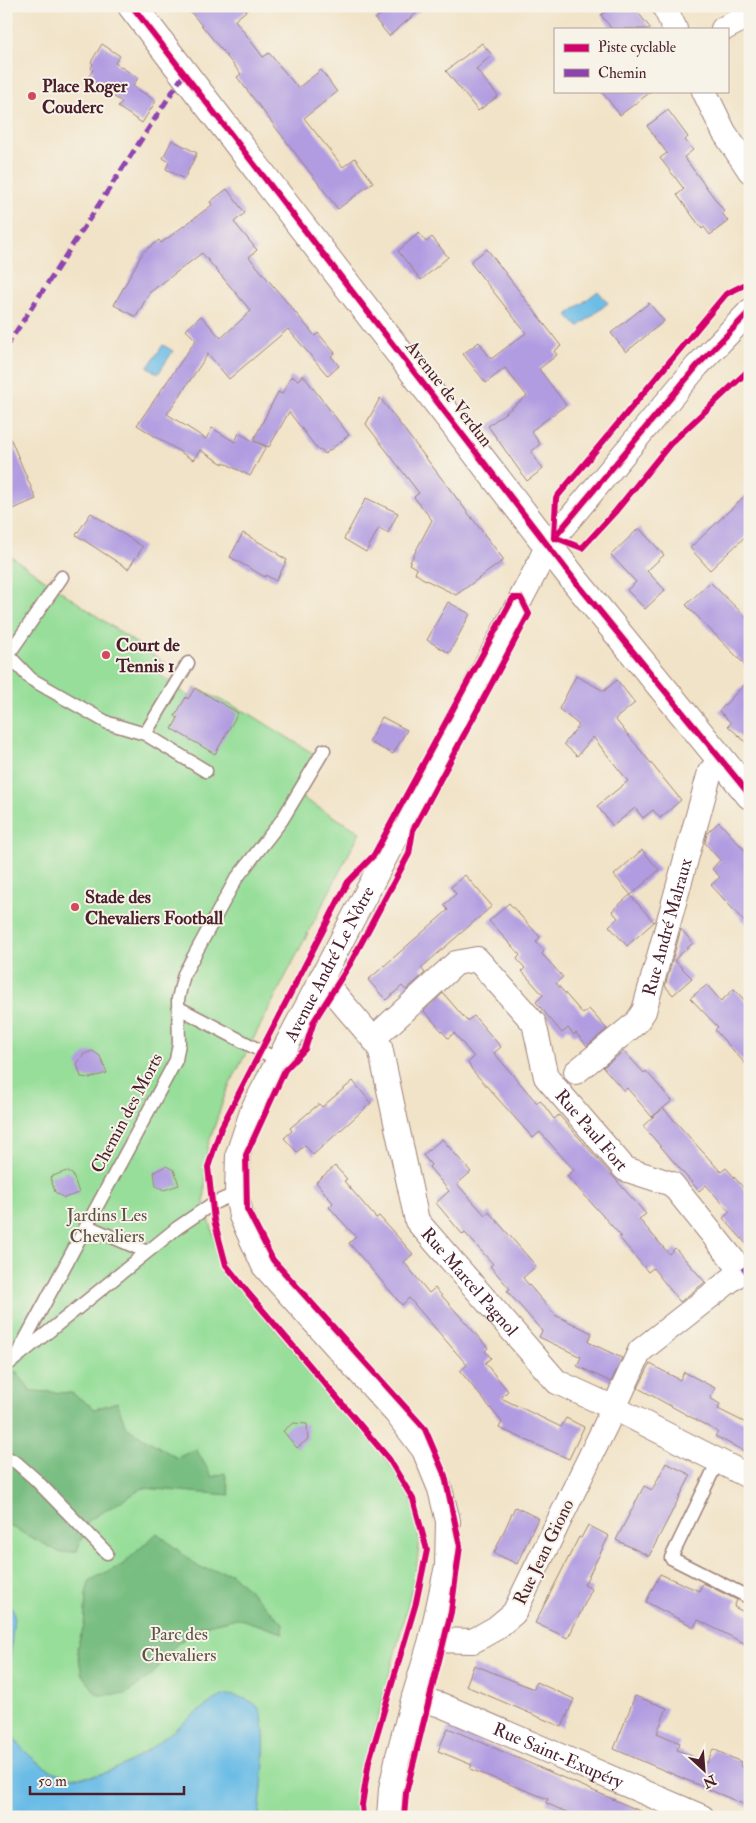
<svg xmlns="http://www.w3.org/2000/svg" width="756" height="1823" viewBox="0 0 756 1823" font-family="'IM FELL Double Pica',serif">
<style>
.green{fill:#96de99;stroke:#707e62}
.forest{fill:#78bd81;stroke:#616e56}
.water{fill:#6bbce6;stroke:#5a6e88}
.building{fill:#b19ce1}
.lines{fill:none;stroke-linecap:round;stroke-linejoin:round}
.lane-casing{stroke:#9e8179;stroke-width:15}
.street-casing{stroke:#9e8179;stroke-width:26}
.secondary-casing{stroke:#9e8179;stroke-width:30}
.lane{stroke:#fff;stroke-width:12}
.street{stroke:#fff;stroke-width:24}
.secondary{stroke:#fff;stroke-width:28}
.quiet{stroke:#8e44ad;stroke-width:5;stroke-dasharray:10 5;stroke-linecap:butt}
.cycleway-casing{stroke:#f7f3e8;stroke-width:9}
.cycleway{stroke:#d6006c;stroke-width:6}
.poi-dot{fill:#d1495b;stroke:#f7f3e8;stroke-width:2}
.labels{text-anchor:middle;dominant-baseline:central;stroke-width:4;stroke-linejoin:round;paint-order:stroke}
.poi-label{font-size:18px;font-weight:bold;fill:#4a1f2b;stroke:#f7f3e8;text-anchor:start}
.street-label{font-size:18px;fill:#4a1f2b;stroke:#f7f3e8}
.park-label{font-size:18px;fill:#5d4f46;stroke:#f7f3e8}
</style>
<rect width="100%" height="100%" fill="#f7f3e8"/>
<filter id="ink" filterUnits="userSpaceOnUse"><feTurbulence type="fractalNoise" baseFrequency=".02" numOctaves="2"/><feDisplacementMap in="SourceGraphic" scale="10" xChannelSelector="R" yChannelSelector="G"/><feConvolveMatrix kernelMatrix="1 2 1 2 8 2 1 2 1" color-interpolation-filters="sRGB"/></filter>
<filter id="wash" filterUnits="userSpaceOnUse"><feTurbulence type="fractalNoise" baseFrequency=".0096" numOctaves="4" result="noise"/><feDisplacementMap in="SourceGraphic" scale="20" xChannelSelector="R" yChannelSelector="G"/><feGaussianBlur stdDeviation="1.12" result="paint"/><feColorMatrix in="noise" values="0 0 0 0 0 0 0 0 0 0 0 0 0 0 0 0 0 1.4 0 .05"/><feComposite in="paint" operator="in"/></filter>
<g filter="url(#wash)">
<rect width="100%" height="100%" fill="#f1e3c7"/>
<path class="green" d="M6 553 166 664 159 674 189 697 195 688 250 714 314 754 292 792 360 832 226 1092 208 1145 204 1204 225 1269 274 1328 373 1442 399 1477 413 1502 418 1522 419 1544 416 1573 359 1790 360 1817H6Z"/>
<path class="forest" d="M6 1370 17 1372 31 1391 72 1393 95 1409 117 1402 126 1427 177 1458 196 1449 212 1477 225 1473 230 1495 143 1488 88 1521 77 1551 61 1553 6 1524Z
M157 1533 200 1568 231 1573 283 1623V1633L237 1618 199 1627 176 1645 153 1674 126 1694 98 1695 82 1675 77 1647 84 1626 86 1594 90 1580 122 1565Z"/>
<path class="water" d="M598 291 608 303 578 327 567 315Z
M163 345 173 351 158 374 148 367Z
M6 1601 14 1611V1616L6 1700Z
M225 1695C234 1695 250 1699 257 1706 271 1721 261 1795 259 1817H6V1722C13 1741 26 1754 42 1765 93 1800 147 1751 187 1720 199 1711 210 1701 225 1695Z"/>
<g id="blocks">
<path class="building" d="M186 6H252L235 20 263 57 269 53 298 88 321 70 337 92 304 118 343 167 355 158 373 182 338 209 237 77 241 74Z
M391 6H425L389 36 375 19Z
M613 6H633L651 29H612L601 15Z
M482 43 492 55 476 69 498 96 478 111 446 71Z
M102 44 120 56 115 63 138 78 133 86 156 101 142 123 118 107 122 102 87 79 93 70 91 68 93 64 91 62Z
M601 91H652L620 115Z
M668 110 688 137 685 140 693 150 684 157 724 211 722 213 728 221 710 235 704 227 702 229 677 195 684 189 660 158 667 153 647 126Z
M172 140 197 153 184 179 166 169 169 162 163 158Z
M227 189 245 213 234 222 257 250 249 257 315 336 318 333 335 353 331 356 339 366 328 376 288 329 229 379 208 354 167 414 206 439 212 428 235 442 239 433 253 441 278 392 282 394 291 376 298 380 303 375 349 435 325 454 321 449 319 451 289 412 269 447 254 441 266 447 250 476 223 462V464L200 450 193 460 137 425 196 340 186 330 201 316 221 338 251 311 202 253 149 293 136 317 114 305 143 252 159 240 161 243 212 205 210 202Z
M419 233 426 242 432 237 448 257 421 280 398 251Z
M487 249 561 346 554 351 557 355 539 369 566 405 531 431 540 444 531 452 543 469 527 481 488 426 527 396 505 368 486 383 463 354 479 342 491 359 526 333 470 262Z
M649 303 664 321 626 352 611 333Z
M380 398 504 560 456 595 422 578 415 573 417 569 409 564 432 520 414 497 419 493 366 424Z
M6 428 36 499 13 509 6 492Z
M750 491V532L710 570 690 548Z
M366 498 398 513 388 533 379 528 366 552 344 539Z
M91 513 143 547 128 569 76 535Z
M639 528 664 555 647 571 665 590 645 609 627 590 636 582 611 555Z
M243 533 278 553 277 554 287 560 276 581 266 575 265 577 230 557Z
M710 582 750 621V670L686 605Z
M448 602 470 614 449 653 427 640Z
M576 676 604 691 617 680 635 703 615 719 681 800 660 818 653 810 643 818 635 808 613 826 597 806 628 781 593 737 577 756 564 744 579 725 559 709Z
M750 679V746L728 726 731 723 719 711Z
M195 688 238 713 215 754 172 729 178 718 175 716 186 697 188 699Z
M382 717 407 730 393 754 369 742Z
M719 822 750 856V928L711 885 720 877 712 869 720 860 705 843 707 833Z
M642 850 659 870 631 895 614 875Z
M465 875 492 906 421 968 425 973 406 990 402 986 386 1000 368 980 448 910 444 905 456 894 451 887Z
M630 895 654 922 627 946 609 926 618 918 612 911Z
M509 903 540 937 536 942 544 951 542 954 563 977 556 983 583 1014 589 1009 607 1029 587 1046 576 1033 574 1035 568 1028 562 1033 536 1002 543 995 522 971 525 968 517 959 520 955 489 921Z
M681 929 693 943 674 960 692 978 673 995 665 986Z
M707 985 721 1001 734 989 750 1006V1069L715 1030 718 1027 690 998Z
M443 993 467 1021 474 1016 501 1047 494 1053 537 1103 540 1100 554 1119 559 1115 646 1214 639 1219 669 1254 675 1248 705 1282 680 1302 653 1268 648 1272 619 1237 621 1236 567 1176 574 1170 540 1132 533 1138 473 1071 468 1063 474 1057 454 1033 448 1038 424 1011Z
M93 1051 100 1056 107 1073 90 1078 81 1077 77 1064 84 1054Z
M624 1051 644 1073 646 1071 672 1101 652 1117 627 1088 624 1091 603 1067Z
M353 1081 371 1103 313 1155 305 1145 297 1152 284 1138 292 1131 290 1128 319 1104 322 1107Z
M663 1108 721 1172 726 1168 750 1195V1248L723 1218 730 1212 706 1185 699 1191 643 1126Z
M442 1139 471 1172 457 1184 485 1215 489 1212 536 1266 523 1278 555 1315 592 1333 588 1342 622 1358 611 1382 577 1366 581 1357 539 1337 542 1331 507 1291 510 1289 490 1266 493 1264 465 1233 463 1235 436 1203 449 1191 429 1167 431 1165 423 1155Z
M166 1166 174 1170 179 1185 164 1190 156 1186 154 1172Z
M335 1166 347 1179 344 1181 376 1218 379 1216 413 1254 404 1262 429 1293 435 1288 488 1348 485 1351 491 1358 485 1363 508 1391 501 1398 561 1427 566 1418 584 1427 569 1459 499 1428 502 1422 460 1371 467 1365 409 1298 402 1305 349 1243 356 1237 329 1207 333 1203 316 1182Z
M67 1171 73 1175 79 1193 64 1198 55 1192 50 1177Z
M650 1364 680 1380 684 1372 715 1388 710 1398 720 1404 718 1409 750 1425V1443L744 1451 715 1436 718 1432 638 1388Z
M293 1423 307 1424 308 1439 297 1448 283 1431Z
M666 1463 691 1475 649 1556 616 1540 644 1486 652 1490Z
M515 1507 538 1518 517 1564 494 1553Z
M588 1525 609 1536 584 1585 592 1589 568 1638 535 1623 579 1537 581 1538Z
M660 1574 699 1591 703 1583 737 1600 734 1607 750 1615V1646L698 1620 694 1627 646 1602Z
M474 1665 534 1689 536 1682 574 1699 562 1727 466 1686Z
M635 1696 667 1708 657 1733 680 1743 677 1750 707 1763 713 1749 741 1762 740 1766 750 1770V1807L614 1749Z
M448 1728 580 1785 654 1817H598L586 1812 583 1817H577L546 1803 548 1799 470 1769 472 1765 438 1751Z"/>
</g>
</g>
<g filter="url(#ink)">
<use href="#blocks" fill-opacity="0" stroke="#9e8179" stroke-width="1"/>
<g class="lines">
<defs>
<path id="lane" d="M62 577 8 655 31 679 108 723 145 734
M188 663 145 734 206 771
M179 1008 278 1060
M87 1226 147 1252
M14 1360 176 1060 179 1043 178 999 184 974 236 879 282 820 324 750
M6 1366 177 1228 212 1204 237 1193
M6 1457 17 1463 35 1479 107 1553
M718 1461 671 1558 750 1598"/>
<g id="street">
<path d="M664 6 675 29"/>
<path d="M723 29 750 15"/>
<path d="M704 91 724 132 750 171"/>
<path id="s1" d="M321 978 380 1047 417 1221 557 1382 614 1408 750 1477"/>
<path id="s2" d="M373 1039 456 963 477 959 534 1023 546 1077 625 1169 672 1184 742 1271 640 1351 614 1408 514 1613 496 1628 473 1641 431 1640"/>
<path id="s3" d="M576 1072 636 1023 644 1011 710 772 721 760"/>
<path id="s4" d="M414 1697 441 1705 702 1817"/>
<path id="s5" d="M389 1817 391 1789 398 1756 414 1697 431 1640 447 1566 448 1521 440 1489 424 1450 396 1413 264 1266 241 1216 237 1193 238 1154 253 1109 538 566 547 546 697 366 750 311"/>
</g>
<path id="secondary" d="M132 6 576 582 750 795"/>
</defs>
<use href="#lane" class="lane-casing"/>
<use href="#street" class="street-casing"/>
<use href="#secondary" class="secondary-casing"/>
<use href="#lane" class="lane"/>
<use href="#street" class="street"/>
<use href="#secondary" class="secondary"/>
<path class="quiet" d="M6 347 184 74
M742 1271 750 1265"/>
<defs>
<path id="cycleway" d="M132 6 576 582 750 795
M750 282 726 294 556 498 554 537 582 548 615 512 670 444 750 369
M554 538 697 366 750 311
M363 1817 362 1805 369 1761 416 1603 427 1550 413 1499 389 1459 249 1294 226 1265 214 1220 208 1167 221 1128 348 882 374 855 513 598H521L529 614 413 830 409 854 350 964 314 1021 305 1049 285 1070 246 1155 247 1209 273 1260 425 1429 445 1476 460 1546 451 1612 406 1793 404 1817"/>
</defs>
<use href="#cycleway" class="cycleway-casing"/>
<use href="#cycleway" class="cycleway"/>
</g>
</g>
<g class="poi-dot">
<circle cx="32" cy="96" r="5"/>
<circle cx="106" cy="655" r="5"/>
<circle cx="75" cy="907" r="5"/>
</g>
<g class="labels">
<g class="poi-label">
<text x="42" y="86">Place Roger<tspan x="42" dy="21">Couderc</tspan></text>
<text x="116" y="645">Court de<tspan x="116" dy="21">Tennis 1</tspan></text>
<text x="85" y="897">Stade des<tspan x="85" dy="21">Chevaliers Football</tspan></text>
</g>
<g class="street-label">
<text transform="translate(449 394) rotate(52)">Avenue de Verdun</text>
<text stroke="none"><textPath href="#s3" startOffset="179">Rue André Malraux</textPath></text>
<text stroke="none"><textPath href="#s5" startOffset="951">Avenue André Le Nôtre</textPath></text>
<text transform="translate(127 1113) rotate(-62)">Chemin des Morts</text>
<text stroke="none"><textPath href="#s2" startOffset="345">Rue Paul Fort</textPath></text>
<text stroke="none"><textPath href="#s1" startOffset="349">Rue Marcel Pagnol</textPath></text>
<text transform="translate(544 1552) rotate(-64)">Rue Jean Giono</text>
<text stroke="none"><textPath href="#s4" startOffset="156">Rue Saint-Exupéry</textPath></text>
</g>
<g class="park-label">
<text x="107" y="1215">Jardins Les<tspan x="107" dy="21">Chevaliers</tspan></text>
<text x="179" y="1634">Parc des<tspan x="179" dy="21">Chevaliers</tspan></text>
</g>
</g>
<rect width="756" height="1823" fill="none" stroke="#f7f3e8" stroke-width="25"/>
<rect x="554" y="28" width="175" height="65" fill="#f7f3e8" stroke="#b29e9c"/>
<rect x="564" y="44" width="25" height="8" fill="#d6006c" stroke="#b29e9c"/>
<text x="598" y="52" font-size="15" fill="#4a1f2b">Piste cyclable</text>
<rect x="564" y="69" width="25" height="8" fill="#8e44ad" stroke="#b29e9c"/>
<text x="598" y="78" font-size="15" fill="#4a1f2b">Chemin</text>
<g transform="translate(704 1770) rotate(154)" stroke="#f7f3e8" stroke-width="4" paint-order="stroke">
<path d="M0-4L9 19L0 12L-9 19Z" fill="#4a1f2b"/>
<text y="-8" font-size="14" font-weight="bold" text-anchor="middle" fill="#4a1f2b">N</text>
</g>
<path d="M30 1786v8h154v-8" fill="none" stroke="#4a1f2b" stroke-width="2.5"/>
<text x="38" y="1786" font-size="15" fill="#4a1f2b" stroke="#f7f3e8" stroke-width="4" paint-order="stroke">50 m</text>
</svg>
